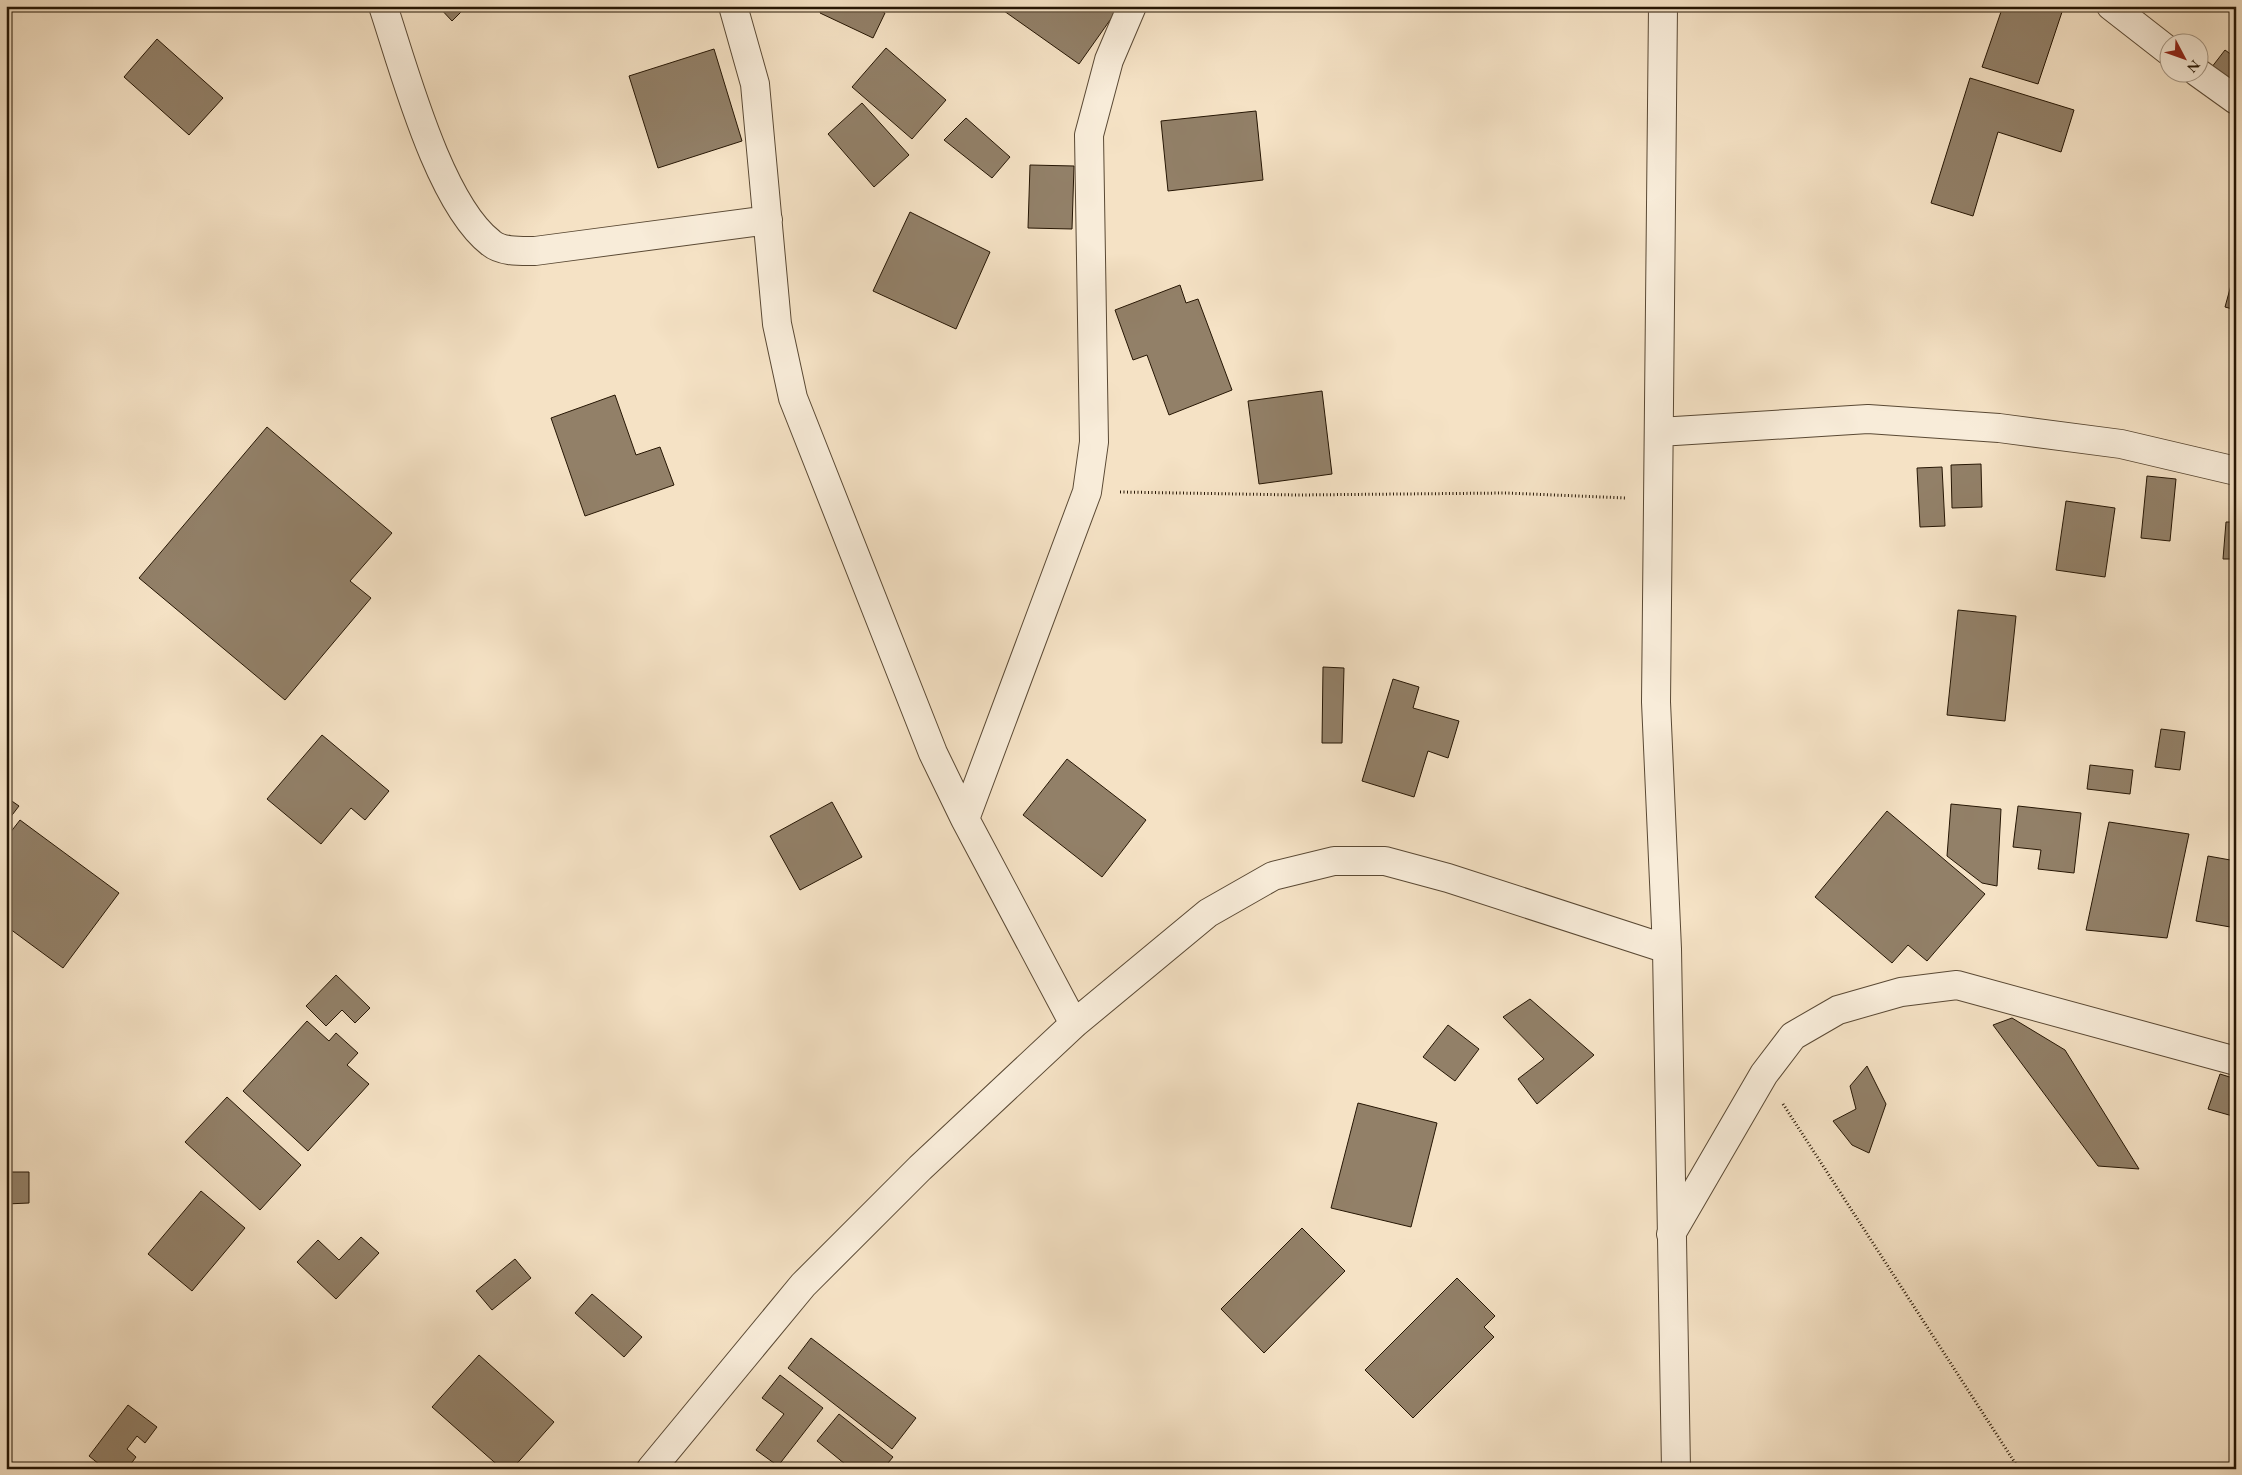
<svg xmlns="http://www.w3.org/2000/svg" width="2242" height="1475" viewBox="0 0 2242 1475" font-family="'EB Garamond',serif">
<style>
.building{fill:#928068;stroke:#261604}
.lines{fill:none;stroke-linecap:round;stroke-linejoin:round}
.minor-casing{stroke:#5a4934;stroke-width:30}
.path{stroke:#261604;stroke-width:3;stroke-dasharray:1 2.5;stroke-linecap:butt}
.minor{stroke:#f8ecd9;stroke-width:28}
</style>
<rect width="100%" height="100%" fill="#f5e2c5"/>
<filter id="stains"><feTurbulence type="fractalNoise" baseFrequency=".004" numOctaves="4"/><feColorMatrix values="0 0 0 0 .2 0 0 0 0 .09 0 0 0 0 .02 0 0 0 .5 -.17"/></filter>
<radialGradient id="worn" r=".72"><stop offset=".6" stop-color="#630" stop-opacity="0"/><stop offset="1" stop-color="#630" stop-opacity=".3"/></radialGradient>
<path class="building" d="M438 6H467L452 21Z
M823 6H871L885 13 873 38 820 13Z
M997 6H1120L1079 64Z
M2003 6H2064L2038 84 1982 67Z
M157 39 223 98 189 135 124 77Z
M886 48 946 100 912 139 852 87Z
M714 49 742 141 658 168 629 76Z
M2225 50 2236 58V94L2208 72Z
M1970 78 2074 110 2061 152 1998 132 1973 216 1931 203Z
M862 103 909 155 874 187 828 134Z
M1256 111 1263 180 1168 191 1161 121Z
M966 118 1010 157 992 178 944 140Z
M1030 165 1074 166 1072 229 1028 228Z
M910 212 990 252 956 329 873 291Z
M2236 267V310L2225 307Z
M1180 285 1186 303 1198 299 1232 390 1169 415 1147 355 1133 360 1115 310Z
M1322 391 1332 474 1259 484 1248 401Z
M615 395 636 455 660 447 674 485 585 516 551 418Z
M267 427 392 533 350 581 371 598 285 700 139 578Z
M1981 464 1982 507 1952 508 1951 465Z
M1942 467 1945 526 1920 527 1917 468Z
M2147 476 2176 479 2170 541 2141 538Z
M2066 501 2115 508 2105 577 2056 570Z
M2226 522H2236V559H2223Z
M1958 610 2016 616 2005 721 1947 715Z
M1323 667 1344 668 1342 743H1322Z
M1393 679 1419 687 1413 708 1459 721 1448 758 1428 751 1414 797 1362 781Z
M2161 729 2185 732 2180 770 2155 767Z
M322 735 389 791 365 820 351 808 321 844 267 799Z
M1067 759 1146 820 1102 877 1023 815Z
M2090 765 2133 770 2130 794 2087 789Z
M6 797 19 806 6 823Z
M832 802 862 857 800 890 770 836Z
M1951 804 2001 809 1997 886 1982 883 1947 856Z
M2018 806 2081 813 2074 873 2038 869 2041 850 2013 847Z
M1887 811 1985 894 1927 961 1908 945 1892 963 1815 897Z
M20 820 119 893 63 968 6 926V838Z
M2109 822 2189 834 2167 938 2086 930Z
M2208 856 2236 861V928L2196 921Z
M336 975 370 1008 355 1023 342 1010 326 1026 306 1006Z
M1530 999 1594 1055 1537 1104 1518 1079 1544 1059 1503 1017Z
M2012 1018 2065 1050 2139 1169 2098 1166 1993 1025Z
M307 1021 329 1041 336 1033 358 1053 347 1065 369 1084 308 1151 243 1091Z
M1448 1025 1479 1049 1455 1081 1423 1057Z
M1867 1066 1886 1104 1869 1153 1852 1145 1833 1121 1856 1109 1850 1086Z
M2220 1074 2236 1079V1117L2208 1109Z
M227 1097 301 1165 260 1210 185 1142Z
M1358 1103 1437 1123 1411 1227 1331 1208Z
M6 1172H29V1203L6 1204Z
M201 1191 245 1228 192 1291 148 1254Z
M1302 1228 1345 1271 1264 1353 1221 1309Z
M361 1237 379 1253 336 1299 297 1262 318 1240 339 1260Z
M515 1259 531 1278 492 1310 476 1291Z
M1457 1278 1495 1316 1484 1327 1494 1337 1413 1418 1365 1370Z
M592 1294 642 1337 624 1357 575 1313Z
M811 1338 916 1418 892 1449 788 1368Z
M479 1355 554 1422 512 1469H502L432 1407Z
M780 1375 823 1408 778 1466 756 1450 784 1414 762 1398Z
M128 1405 157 1427 145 1443 137 1436 127 1449 136 1457 127 1469H105L89 1456Z
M839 1414 893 1457 883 1469H851L817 1441Z"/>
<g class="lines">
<defs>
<path id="minor" d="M383 6C404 69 439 203 491 243 502 252 520 251 535 251L768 220
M733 6 755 84 777 324 793 398 933 753 965 819 1074 1024
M1663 6 1656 702 1667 949 1676 1469
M2111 6 2170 52
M2197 72 2236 100
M1659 432 1868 419 1999 428 2121 444 2236 471
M965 819 1087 492 1094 442 1089 135 1109 60 1132 6
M1671 1234 1764 1074 1793 1036 1838 1010 1901 992 1957 985 2236 1061
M651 1469 803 1285 920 1168 1074 1024 1208 913 1273 876 1334 861H1385L1448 878 1667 949"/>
</defs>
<use href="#minor" class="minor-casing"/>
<path class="path" d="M1120 492 1297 495 1506 493 1626 498
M1783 1104 2019 1469"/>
<use href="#minor" class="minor"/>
</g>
<rect width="2242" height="1475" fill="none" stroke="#f5e2c5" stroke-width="25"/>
<rect x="8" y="8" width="2227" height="1460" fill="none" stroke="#261604" stroke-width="2.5"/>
<rect x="12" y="12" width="2217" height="1450" fill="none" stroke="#261604"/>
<g transform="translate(2184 58) rotate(131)"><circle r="24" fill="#f8ecd9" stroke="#a49684"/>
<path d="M0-4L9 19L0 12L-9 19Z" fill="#8f2418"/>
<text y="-8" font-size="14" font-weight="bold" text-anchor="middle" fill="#261604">N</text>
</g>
<rect width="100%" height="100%" filter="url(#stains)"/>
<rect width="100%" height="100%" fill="url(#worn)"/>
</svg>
